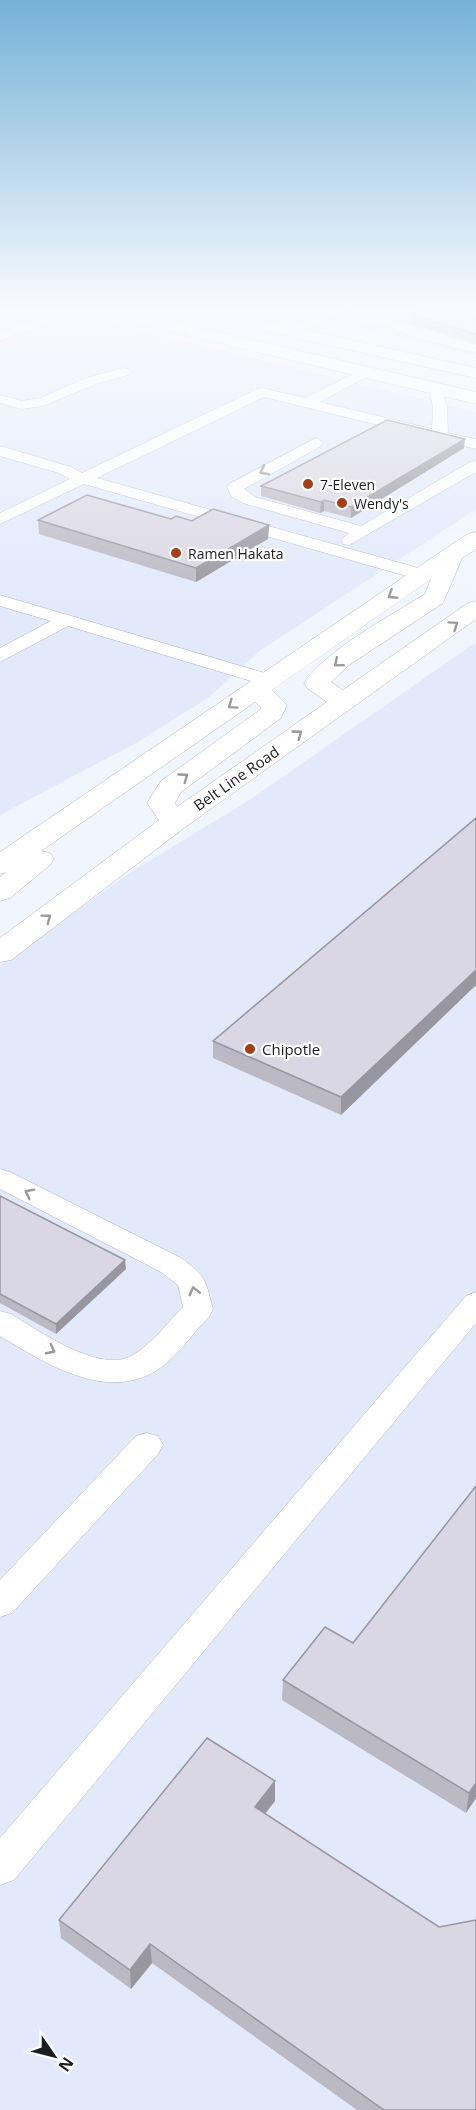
<svg xmlns="http://www.w3.org/2000/svg" width="476" height="2110" viewBox="0 0 476 2110" font-family="'Open Sans',sans-serif">
<style>
.built{fill:#e1e9fb}
.lines{fill:none;stroke-linecap:round;stroke-linejoin:round}
.service-casing{stroke:#b1b6c1;stroke-width:1}
.secondary-casing{stroke:#b1b6c1;stroke-width:1}
.primary-casing{stroke:#b1b6c1;stroke-width:1}
.service{fill:#fff;fill-rule:evenodd}
.secondary{fill:#fff;fill-rule:evenodd}
.primary{fill:#fff;fill-rule:evenodd}
.wall{fill:#bbb9c3}
.shaded-wall{fill:#98969f}
.building{fill:#d9d7e3;stroke:#98969f;stroke-width:1.5}
.oneway{stroke:#98999b}
.poi-dot{fill:#a43e18;stroke:#fff;stroke-width:2}
.labels{text-anchor:middle;dominant-baseline:central;stroke-width:4.5;stroke-linejoin:round;paint-order:stroke}
.far-poi-label{font-size:14px;fill:#1b1d21;stroke:#fff;text-anchor:start}
.street-label{font-size:15px;fill:#1b1d21;stroke:#fff}
.poi-label{font-size:15px;fill:#1b1d21;stroke:#fff;text-anchor:start}
</style>
<rect width="100%" height="100%" fill="#f1f5fe"/>
<path class="built" d="M0 310H43L100 321 476 412V509L261 650 208 698 136 743 0 815Z
M266 310H476V355Z
M476 642V2110H0V965L131 872 251 799Z"/>
<g class="lines">
<defs>
<path id="service" d="M49 310H64L51 322 0 341V332L41 316Z
M326 310C374 310 427 332 476 345V353L410 336 392 328 332 317 297 334H287L285 331Z
M123 368 128 369 130 372 128 375 96 384 43 406 22 409 0 403V395L22 401 40 398 86 378Z
M365 368 372 372 370 375 320 402 432 429 433 407 429 389 436 385 441 386 447 407 448 433 476 439V449L264 397 97 478 429 571 432 575 429 579H417L84 484 0 524V513L70 479 59 473 0 456V446L71 467 82 473 257 389 262 388 305 398Z
M316 438 324 443 321 446 244 489 255 497 361 526 470 462 476 460V472L349 545 343 544 341 540 349 533 243 503 232 497 227 487 229 484Z
M0 595 275 676 278 680 275 684H261L68 626 0 662V648L51 621 0 606Z
M0 1169 10 1172 181 1258C206 1276 205 1279 213 1309L209 1317C192 1334 175 1360 154 1372 102 1401 44 1362 0 1336V1311L11 1314C39 1331 101 1375 133 1355 152 1344 167 1323 183 1307L178 1285 161 1272 0 1189Z
M476 1292V1323L14 1880 0 1885V1838L466 1296Z
M147 1433 158 1436 163 1445 158 1454 12 1613 0 1617V1580L136 1436Z"/>
<path id="secondary" d="M94 310H124L476 392V404L102 315Z
M266 321 476 368V378L260 330 257 326 260 322Z"/>
<path id="primary" d="M476 532V549L462 558 443 603 349 665 331 682 343 690 468 603 476 601V619L184 828 11 960 0 962V938L159 820 147 803 161 781 260 710 261 707 255 702 41 851 50 853 54 859 50 865 10 898 0 901V877L6 872 0 874V852L445 549 468 534ZM431 579 425 594C389 617 327 649 304 683L307 688 327 702 177 807 175 803 181 792 281 718 287 705 272 690Z"/>
</defs>
<use href="#service" class="service-casing"/>
<use href="#secondary" class="secondary-casing"/>
<use href="#primary" class="primary-casing"/>
<use href="#service" class="service"/>
<use href="#secondary" class="secondary"/>
<use href="#primary" class="primary"/>
</g>
<path class="wall" d="M476 310V343L412 324V315Z
M464 448 351 518 324 511 320 513 261 496V486Z
M171 519 269 525 268 539 196 582 39 534 38 520Z
M476 818V985L341 1115 213 1058V1041Z
M0 1196 126 1269 56 1334 0 1303Z
M353 1643 476 1798 466 1813 282 1700 283 1680Z
M275 1781V1801L265 1813 476 2110H357L152 1963 131 1989 61 1938 59 1920Z"/>
<path class="shaded-wall" d="M465 439 464 448 351 518V507Z
M324 500V511L320 513 321 502Z
M269 525 268 539 196 582V568Z
M476 970V985L341 1115V1097Z
M125 1260 126 1269 56 1334V1324Z
M275 1781V1801L255 1827V1807Z
M476 1783V1798L466 1813 469 1793Z
M150 1944 152 1963 131 1989 130 1970Z"/>
<path class="building" d="M420 310H476V334L412 315Z
M387 420 465 439 351 507 324 500 321 502 261 486Z
M87 495 171 519 176 516 192 521 213 509 269 525 196 568 38 520Z
M476 818V970L341 1097 213 1041Z
M0 1196 125 1260 56 1324 0 1294Z
M476 1486V1783L469 1793 283 1680 325 1627 353 1643Z
M207 1738 275 1781 255 1807 439 1927 476 1920V2110H384L150 1944 130 1970 59 1920Z"/>
<defs><path id="oneway-chevron" d="M-2-3.5L2.5 0L-2 3.5" fill="none" stroke-width="1.6" stroke-linecap="round" stroke-linejoin="round" transform="scale(1.5)"/></defs>
<g class="oneway">
<use href="#oneway-chevron" transform="translate(264 471) rotate(152)"/>
<use href="#oneway-chevron" transform="translate(392 595) rotate(147)"/>
<use href="#oneway-chevron" transform="translate(454 625) rotate(-35)"/>
<use href="#oneway-chevron" transform="translate(338 663) rotate(140)"/>
<use href="#oneway-chevron" transform="translate(232 705) rotate(145)"/>
<use href="#oneway-chevron" transform="translate(298 734) rotate(-36)"/>
<use href="#oneway-chevron" transform="translate(184 777) rotate(-36)"/>
<use href="#oneway-chevron" transform="translate(47 918) rotate(-37)"/>
<use href="#oneway-chevron" transform="translate(29 1193) rotate(-153)"/>
<use href="#oneway-chevron" transform="translate(194 1291) rotate(-104)"/>
<use href="#oneway-chevron" transform="translate(51 1350) rotate(28)"/>
</g>
<linearGradient id="sky" x2="0" y2="1"><stop stop-color="#75b2d7"/><stop offset="0.51" stop-color="#f9faff"/><stop offset="1" stop-color="#f9faff" stop-opacity="0"/></linearGradient>
<rect width="476" height="606" fill="url(#sky)"/>
<g class="poi-dot">
<circle cx="308" cy="484" r="6"/>
<circle cx="342" cy="503" r="6"/>
<circle cx="176" cy="553" r="6"/>
<circle cx="250" cy="1049" r="6"/>
</g>
<g class="labels">
<g class="far-poi-label">
<text x="320" y="484">7-Eleven</text>
<text x="354" y="503">Wendy's</text>
<text x="188" y="553">Ramen Hakata</text>
</g>
<g class="street-label">
<text transform="translate(236 778) rotate(-35)">Belt Line Road</text>
</g>
<g class="poi-label">
<text x="262" y="1049">Chipotle</text>
</g>
</g>
<g transform="translate(54 2056) rotate(125)" stroke="#ffffff" stroke-width="4.5" paint-order="stroke">
<path d="M0-4.5L10 22L0 15L-10 22Z" fill="#1b1d21"/>
<text y="-9" font-size="16" font-weight="bold" text-anchor="middle" fill="#1b1d21">N</text>
</g>
</svg>
